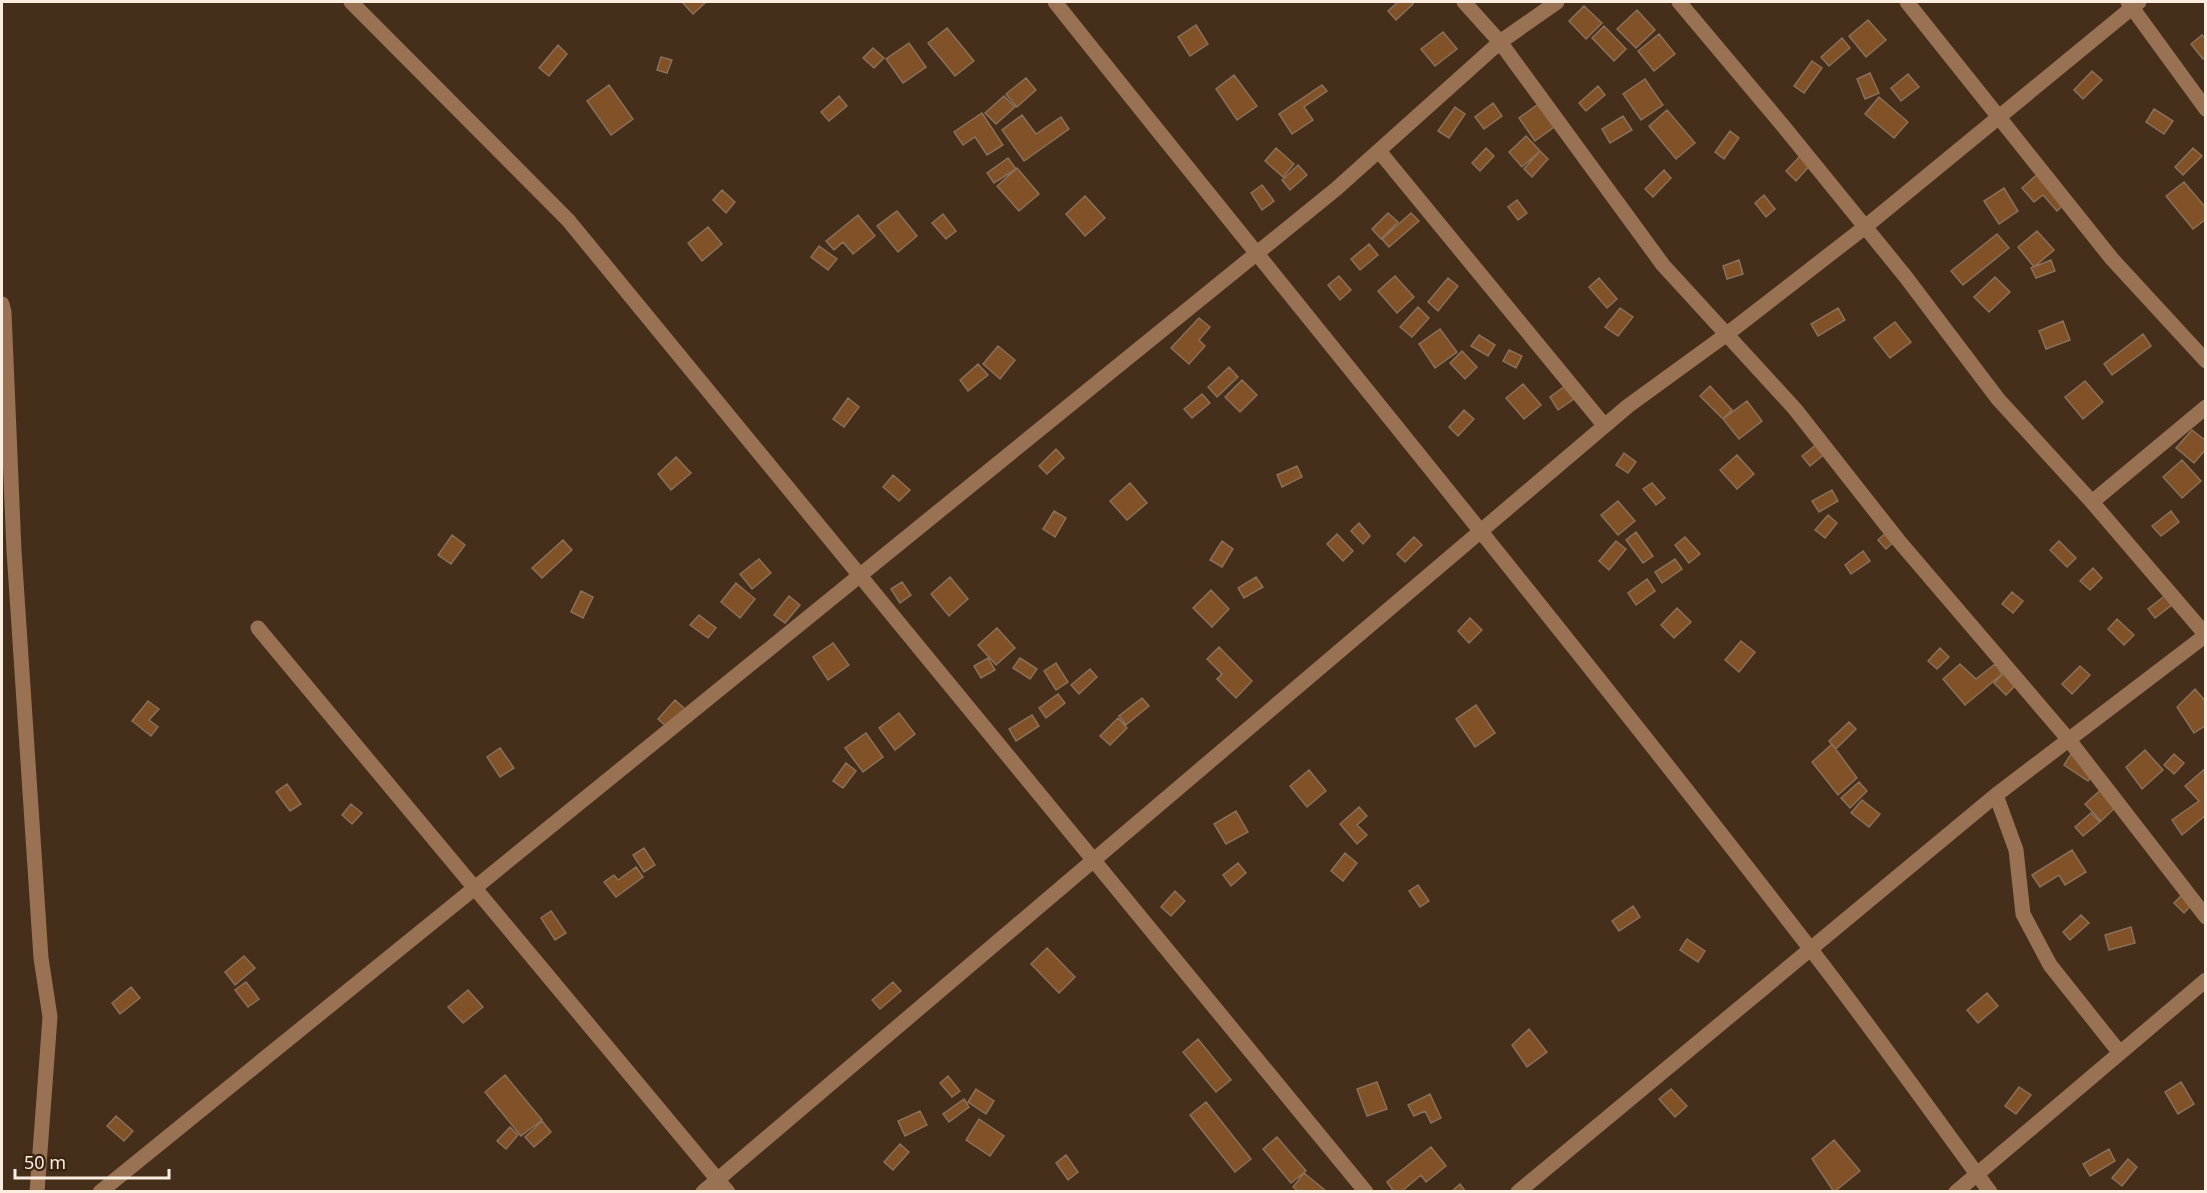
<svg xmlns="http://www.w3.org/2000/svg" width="2207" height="1193" viewBox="0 0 2207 1193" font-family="'Noto Sans',sans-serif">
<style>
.building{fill:#815227;stroke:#8a705a;stroke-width:1.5}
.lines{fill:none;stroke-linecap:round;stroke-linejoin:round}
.minor{stroke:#987253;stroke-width:15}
</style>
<rect width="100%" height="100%" fill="#452e1a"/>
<path class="building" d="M682 2H706L693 14Z
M1398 2H1411L1413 4 1396 20 1388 11Z
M1584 6 1602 23 1586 39 1569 21Z
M1637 10 1655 30 1636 48 1617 29Z
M1868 20 1886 40 1866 57 1849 36Z
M1196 25 1208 44 1190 56 1178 37Z
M1604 26 1626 49 1614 61 1592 38Z
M947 28 974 61 955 76 928 43Z
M1443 32 1457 49 1435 66 1421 49Z
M1659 34 1675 54 1654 71 1638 51Z
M2202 35 2206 39V57L2203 59 2191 44Z
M1842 38 1850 48 1829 66 1821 57Z
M909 43 926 67 903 83 886 59Z
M558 45 567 54 549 76 539 68Z
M873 48 884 58 874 68 863 58Z
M661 57 672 60 667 73 657 70Z
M1812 61 1822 68 1804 93 1794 86Z
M2092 71 2102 80 2083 99 2074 90Z
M1870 73 1879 93 1865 99 1857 79Z
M1908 74 1919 87 1901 101 1891 88Z
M1234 75 1257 106 1237 120 1216 89Z
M1026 78 1036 90 1017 107 1006 94Z
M1645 79 1663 105 1641 120 1623 94Z
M609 85 633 119 611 135 587 101Z
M1322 85 1327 91 1304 107 1313 120 1292 134 1279 114Z
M1598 86 1605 95 1586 111 1579 103Z
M839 96 847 106 829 121 821 112Z
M1004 96 1015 107 996 124 985 113Z
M1879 97 1908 122 1894 138 1865 114Z
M1541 102 1557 125 1535 141 1519 118Z
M1493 103 1502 116 1484 129 1475 117Z
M1455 107 1465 114 1449 138 1438 131Z
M2154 109 2173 121 2164 134 2146 122Z
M1667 110 1695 143 1676 159 1649 126Z
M982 113 1003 145 987 155 975 137 963 145 954 132Z
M1022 115 1036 134 1061 117 1069 129 1024 161 1002 130Z
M1623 116 1632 130 1610 143 1602 129Z
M1730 131 1739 138 1724 159 1715 152Z
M1526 136 1540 151 1522 167 1509 152Z
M1276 148 1294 164 1283 177 1265 161Z
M1486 148 1494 156 1480 171 1472 163Z
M2193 148 2202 156 2183 175 2175 167Z
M1540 151 1548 159 1532 177 1524 169Z
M1803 153 1813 162 1796 181 1786 171Z
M1008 158 1016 169 994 183 987 173Z
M1298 165 1307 175 1290 190 1282 180Z
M1017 168 1039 194 1019 211 997 186Z
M1664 170 1671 178 1653 197 1645 189Z
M2040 172 2066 203 2057 211 2043 195 2034 202 2022 188Z
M2184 182 2206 208V219L2193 229 2166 196Z
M1262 185 1274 201 1262 210 1251 193Z
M2004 188 2018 211 1999 224 1984 201Z
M722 190 735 202 726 213 713 200Z
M1764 195 1775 209 1766 217 1755 203Z
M1085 196 1105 218 1085 236 1066 214Z
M1517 200 1527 213 1518 220 1508 207Z
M897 211 917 236 898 252 877 226Z
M1388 213 1398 222 1381 239 1372 229Z
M1411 213 1419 221 1389 247 1382 239Z
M943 214 956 231 946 239 932 223Z
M858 215 875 236 853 254 843 242 834 250 826 241Z
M708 227 722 244 702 261 688 243Z
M2037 231 2054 250 2034 267 2018 247Z
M1997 234 2009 248 1963 285 1951 271Z
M1369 244 1378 255 1360 270 1351 259Z
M819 246 837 259 828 270 811 257Z
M1739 260 1743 274 1727 279 1723 266Z
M2051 260 2055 271 2036 278 2031 268Z
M1339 276 1351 290 1340 300 1328 285Z
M1395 276 1414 297 1397 313 1378 291Z
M1995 277 2010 292 1989 312 1974 297Z
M1448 278 1458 286 1438 311 1428 302Z
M1599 278 1617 299 1607 308 1589 287Z
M1418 307 1429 318 1412 337 1400 327Z
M1620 308 1633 317 1618 336 1605 327Z
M1838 308 1845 320 1818 336 1811 324Z
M1199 318 1210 327 1199 340 1205 346 1189 364 1171 348Z
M2063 321 2070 340 2046 349 2039 331Z
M1895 322 1911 342 1890 358 1874 338Z
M1440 329 1457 352 1435 368 1419 344Z
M2143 334 2151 346 2112 375 2104 364Z
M1479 335 1495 345 1488 356 1471 346Z
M998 346 1015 360 1000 379 983 364Z
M1509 350 1522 356 1516 368 1503 361Z
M1462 351 1477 367 1465 379 1450 363Z
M978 364 988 375 968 391 960 380Z
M1229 367 1238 377 1217 397 1208 387Z
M1242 380 1257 395 1240 412 1225 397Z
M1572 381 1581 394 1558 410 1550 397Z
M2085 381 2103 402 2083 419 2065 397Z
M1523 384 1541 405 1524 419 1506 398Z
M1710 386 1732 410 1723 419 1700 396Z
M1202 394 1210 403 1192 418 1184 409Z
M848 398 859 407 844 427 833 419Z
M1747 401 1762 421 1739 439 1723 419Z
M1464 410 1474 419 1458 436 1449 427Z
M2192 430 2206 441V449L2194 463 2176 448Z
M1818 443 1826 453 1810 466 1802 456Z
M1056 449 1064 458 1047 474 1039 466Z
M1624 453 1636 462 1628 473 1616 465Z
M1737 455 1754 474 1737 489 1720 470Z
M676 457 691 473 671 490 658 474Z
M2182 460 2201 481 2182 498 2163 477Z
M1297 466 1302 477 1282 487 1277 475Z
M893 475 910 490 899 501 883 487Z
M1130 483 1147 503 1127 520 1110 501Z
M1652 483 1665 498 1656 505 1643 489Z
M1832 490 1838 501 1819 512 1812 501Z
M1618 501 1635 521 1618 535 1601 515Z
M1054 511 1066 518 1055 537 1043 529Z
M2171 511 2179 522 2161 536 2152 526Z
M1828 515 1837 523 1825 538 1815 530Z
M1359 523 1370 536 1363 544 1351 531Z
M1891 528 1899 537 1886 549 1878 540Z
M1636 532 1653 556 1643 563 1626 540Z
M1337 534 1353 551 1343 561 1327 544Z
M452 535 465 545 451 564 438 555Z
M1414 537 1422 545 1405 562 1397 554Z
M1685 537 1700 554 1689 563 1675 545Z
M563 540 572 550 542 578 532 568Z
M1222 541 1233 549 1222 567 1210 560Z
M1616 541 1626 549 1609 570 1599 561Z
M2059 541 2076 558 2067 567 2050 550Z
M1863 551 1870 561 1851 574 1845 565Z
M759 559 771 573 752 589 740 574Z
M1675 559 1682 569 1662 583 1655 572Z
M2093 568 2102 578 2090 590 2080 581Z
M950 577 968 599 949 616 931 594Z
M1256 577 1263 587 1244 598 1238 588Z
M1647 579 1655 591 1636 605 1628 593Z
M902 582 911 595 900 603 891 589Z
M736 583 755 599 740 618 721 602Z
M1211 590 1229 609 1212 627 1193 608Z
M581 591 593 597 583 618 571 612Z
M2012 592 2023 601 2013 613 2002 604Z
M2166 595 2173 604 2155 618 2148 609Z
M789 596 800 605 785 623 774 615Z
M1677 608 1691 622 1674 638 1661 625Z
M699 615 716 628 708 638 690 625Z
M1470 618 1482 630 1469 643 1458 631Z
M2117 619 2134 635 2124 645 2108 629Z
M997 628 1015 648 996 665 978 645Z
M1741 641 1755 652 1739 672 1725 660Z
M833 643 849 665 828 680 813 657Z
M1219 647 1252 681 1236 698 1217 679 1222 674 1207 659Z
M1940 648 1949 657 1937 669 1928 661Z
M988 658 995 670 981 678 974 666Z
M1020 658 1037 669 1030 679 1013 668Z
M1056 663 1068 682 1056 690 1044 671Z
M1960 664 1976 679 1995 664 2002 674 1965 705 1943 679Z
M2080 666 2090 675 2072 694 2062 684Z
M2009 668 2021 680 2006 695 1994 683Z
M1090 669 1097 677 1079 694 1071 685Z
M2195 689 2206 702V725L2194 733 2177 707Z
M1058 694 1065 703 1046 718 1039 708Z
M1142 698 1149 706 1126 725 1119 716Z
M675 700 685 709 668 728 658 719Z
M148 701 159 709 149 720 158 727 151 736 132 721Z
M1476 705 1495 733 1475 747 1456 719Z
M899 713 915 734 895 750 879 728Z
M1032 715 1039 726 1016 741 1009 729Z
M1118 718 1127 728 1110 745 1100 736Z
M1849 722 1856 729 1836 749 1829 741Z
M866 733 883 757 863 772 845 748Z
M1832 744 1857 778 1838 795 1812 762Z
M500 748 514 768 500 777 487 757Z
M2145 750 2163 770 2142 789 2126 767Z
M2073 751 2097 767 2088 781 2064 765Z
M2174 754 2184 763 2174 774 2164 765Z
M846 763 856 771 843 788 833 781Z
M2206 768V815L2182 835 2172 820 2199 801 2185 786Z
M1309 770 1326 791 1307 807 1290 786Z
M1859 782 1867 791 1850 808 1841 798Z
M287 784 301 804 290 811 276 792Z
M2104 787 2119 804 2101 821 2085 804Z
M1862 800 1880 814 1869 827 1851 813Z
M351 804 362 813 352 824 342 815Z
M1359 807 1367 816 1357 825 1367 835 1357 844 1340 824Z
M1236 811 1248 832 1226 844 1214 824Z
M2091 813 2100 822 2083 836 2075 827Z
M644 848 655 865 644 872 633 855Z
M2072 850 2086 872 2065 885 2059 875 2040 887 2032 875Z
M1345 853 1357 863 1343 881 1331 871Z
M1238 863 1246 873 1231 886 1223 875Z
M636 867 643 877 616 897 604 882 614 875 618 880Z
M1418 885 1429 901 1420 907 1409 891Z
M1175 891 1185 901 1171 916 1161 907Z
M2185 892 2195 901 2184 913 2174 903Z
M1633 906 1640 917 1619 931 1612 921Z
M551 911 566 933 555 940 541 918Z
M2081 915 2089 923 2070 940 2063 932Z
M2131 927 2135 943 2109 950 2105 935Z
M1687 939 1705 951 1698 962 1680 950Z
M1047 948 1075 977 1059 993 1031 964Z
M244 956 255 968 235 985 225 972Z
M246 982 259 999 248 1007 235 990Z
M893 982 901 991 880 1009 872 1000Z
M131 987 140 998 120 1014 112 1003Z
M468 990 483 1007 463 1023 448 1007Z
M1987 993 1998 1006 1978 1023 1967 1010Z
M1529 1029 1547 1052 1527 1067 1512 1045Z
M1198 1039 1231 1080 1216 1092 1183 1052Z
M505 1075 542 1120 521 1136 485 1092Z
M948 1076 960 1091 952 1097 940 1083Z
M1377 1082 1387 1109 1367 1116 1357 1089Z
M2181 1082 2194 1104 2178 1114 2165 1092Z
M2019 1087 2031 1095 2016 1114 2005 1106Z
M976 1089 994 1101 986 1114 968 1102Z
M1671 1089 1687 1106 1675 1117 1659 1099Z
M1430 1094 1441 1118 1431 1123 1425 1111 1414 1116 1408 1105Z
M964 1099 969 1107 949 1122 943 1114Z
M1206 1102 1251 1159 1235 1172 1190 1115Z
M920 1111 927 1125 905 1136 898 1121Z
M116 1116 133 1131 124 1141 107 1126Z
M979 1119 1004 1136 990 1156 966 1140Z
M542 1121 551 1132 534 1147 525 1137Z
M510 1127 518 1135 506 1149 497 1141Z
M1277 1137 1306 1171 1291 1183 1263 1149Z
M1834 1140 1860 1171 1834 1192 1812 1159Z
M900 1144 909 1152 893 1170 884 1162Z
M1431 1147 1446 1166 1426 1182 1421 1175 1401 1192H1394L1387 1182Z
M2109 1149 2115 1161 2090 1176 2083 1164Z
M1066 1155 1078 1172 1068 1180 1056 1163Z
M2128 1159 2137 1167 2122 1186 2112 1178Z
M1304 1173 1326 1191 1325 1192H1299L1293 1187Z
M1460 1184 1466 1192H1451Z"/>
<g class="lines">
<path class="minor" d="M351 2 568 220 1366 1192
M1055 2C1306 317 1563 628 1809 947 1871 1027 1930 1110 1990 1192
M1464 2 1500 42 1663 265 1795 409 1898 540 2069 740 2206 917
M1679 2 1784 127 1905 276 1998 399 2092 502 2206 635
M1907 2 2112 259 2206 361
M2128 2 2206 109
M1379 151 1604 425
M2 304 4 312 14 551 41 958 50 1017 37 1192
M2092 502 2206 407
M258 628 728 1192
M1996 795 2016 850 2023 914 2050 965 2120 1053
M100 1192 1336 189 1500 42 1557 2
M703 1192 1628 406 1727 334 1865 227 2139 2
M1518 1192 1996 795 2206 635
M1956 1192 2206 980"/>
</g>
<rect width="2207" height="1193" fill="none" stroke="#fcede1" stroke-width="6"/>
<path d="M15 1169v9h154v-9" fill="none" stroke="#fcede1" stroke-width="3"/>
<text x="24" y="1169" font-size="18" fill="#fcede1" stroke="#3a2410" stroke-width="4.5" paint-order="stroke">50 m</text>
</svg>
